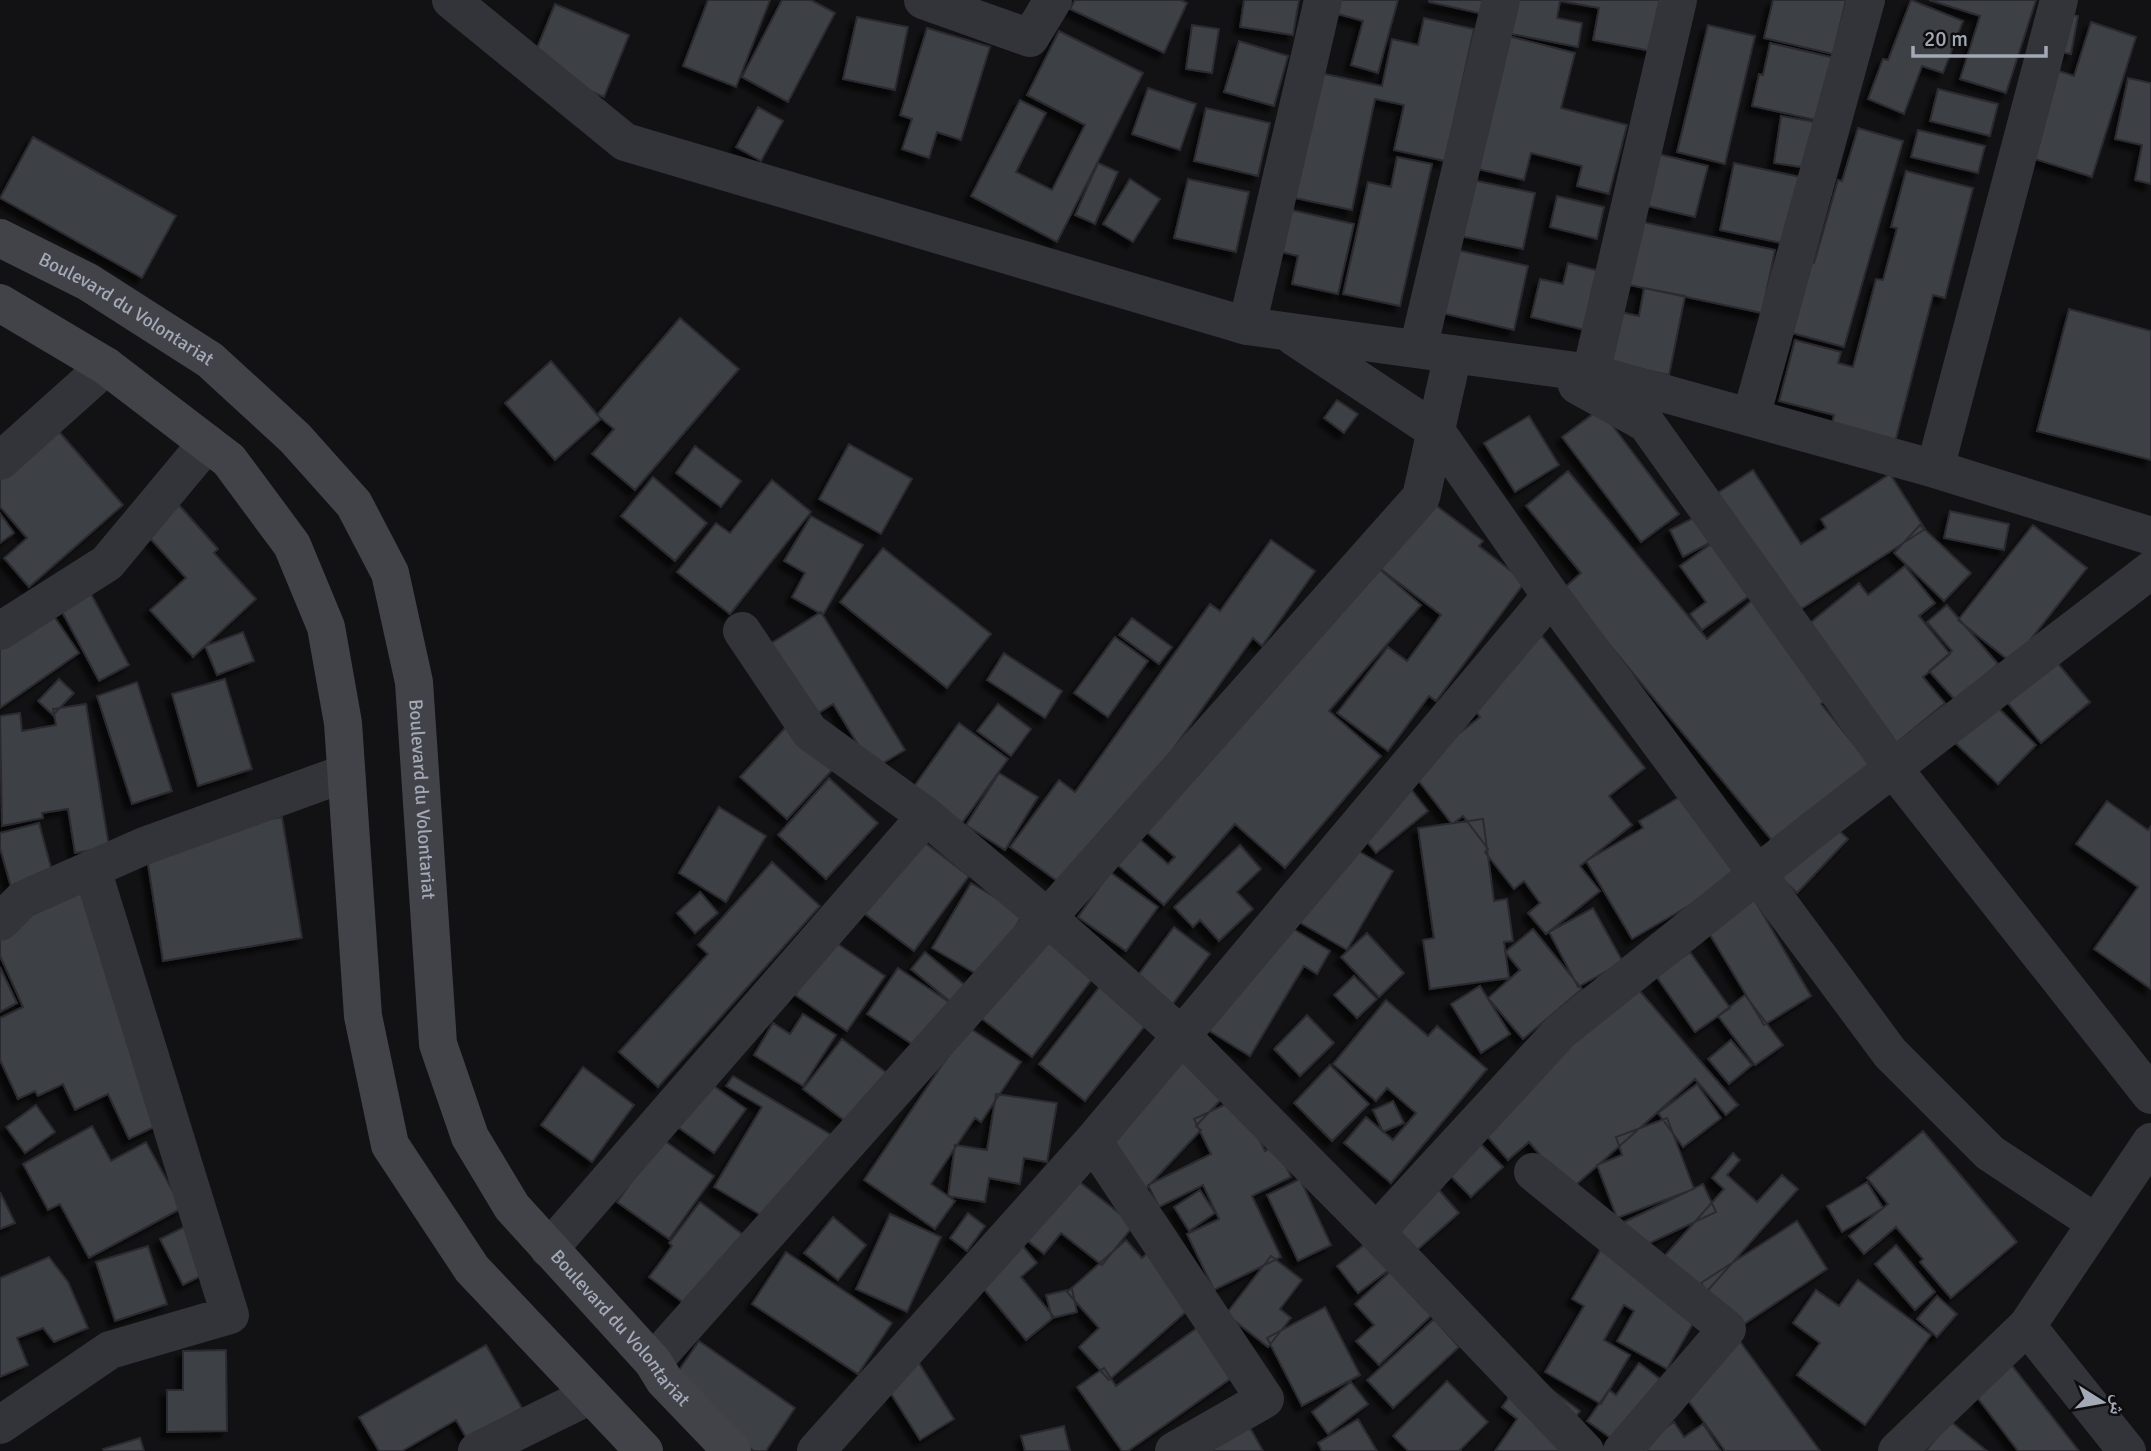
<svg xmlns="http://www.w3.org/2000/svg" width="2151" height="1451" viewBox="0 0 2151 1451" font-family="Signika,'Noto Naskh Arabic',sans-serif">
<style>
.building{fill:#3e3f44;stroke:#2c2c30;stroke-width:2;filter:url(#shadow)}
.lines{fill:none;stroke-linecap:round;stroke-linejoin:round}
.minor{stroke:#333439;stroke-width:38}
.tertiary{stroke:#333439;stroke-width:38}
.secondary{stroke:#414349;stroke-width:38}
.labels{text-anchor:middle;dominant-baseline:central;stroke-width:5;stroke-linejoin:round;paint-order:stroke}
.street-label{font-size:19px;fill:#a3a9b6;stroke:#0d0d0f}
</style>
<defs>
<filter id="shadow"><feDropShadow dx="-6" dy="6" stdDeviation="2" flood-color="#0009"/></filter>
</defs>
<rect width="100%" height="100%" fill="#121214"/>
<path class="building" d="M708 0H770L736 87 683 66Z
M782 0H811L835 13 788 102 742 77Z
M1075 0H1181L1187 3 1164 53 1070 9Z
M1244 0H1299L1293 35 1240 27Z
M1337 0H1398L1378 73 1351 65 1363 21 1334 13Z
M1429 0H1486L1483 14 1429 2Z
M1513 0H1660L1651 51 1593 40 1599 8 1560 1 1557 18 1582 23 1578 47 1507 33Z
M1773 0H1846L1833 54 1764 38Z
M1911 0 1963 21 1943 73 1922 66 1904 114 1868 99 1883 59 1888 60Z
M1929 0H2036L2006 93 1960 79 1980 16Z
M555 4 629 35 604 97 530 65Z
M2062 13 2078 16 2071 54 2055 51Z
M857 17 908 27 895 90 843 79Z
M1424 18 1474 29 1445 161 1394 150 1404 105 1375 99 1352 210 1290 197 1320 73 1382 86 1392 39 1418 45Z
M2091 22 2136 37 2092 177 2019 154 2047 67 2074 76Z
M1192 25 1219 29 1212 73 1186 69Z
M1708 25 1755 36 1725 164 1677 152Z
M927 28 990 47 961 140 937 132 929 158 902 149 912 119 900 115Z
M1059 31 1143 73 1057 242 971 196 1020 100 1046 113 1016 172 1052 190 1085 125 1027 95Z
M1508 36 1575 53 1561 108 1627 125 1609 194 1577 186 1582 166 1531 153 1524 180 1474 168Z
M1239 41 1288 56 1274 106 1224 92Z
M1770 43 1835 58 1821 121 1752 106 1759 74 1763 75Z
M2128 78 2151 83V184L2135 180 2142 145 2115 139Z
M1148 88 1196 104 1180 150 1132 134Z
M1938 89 1998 104 1990 136 1930 121Z
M758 107 783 121 761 161 736 147Z
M1206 108 1270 123 1258 176 1194 161Z
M1781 116 1815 122 1808 168 1774 163Z
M1858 128 1903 141 1844 347 1788 332 1808 261 1814 263 1838 180 1842 181Z
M1918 130 1985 146 1978 173 1911 157Z
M33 137 176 216 142 278 0 198Z
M1650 152 1708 166 1695 217 1639 204Z
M1397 157 1432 164 1400 306 1343 294 1368 182 1391 187Z
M1098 163 1118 172 1095 224 1075 215Z
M1734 163 1800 177 1786 244 1720 230Z
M1906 171 1973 188 1945 298 1933 295 1893 450 1830 433 1834 415 1779 401 1795 340 1841 352 1838 363 1853 367 1876 279 1883 280 1897 228 1891 227Z
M1130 179 1160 199 1133 242 1103 224Z
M1188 179 1249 192 1236 252 1174 238Z
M1472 180 1535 193 1523 249 1460 236Z
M1557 196 1604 207 1597 239 1550 227Z
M1282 208 1354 224 1338 294 1292 284 1298 256 1273 250Z
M1633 220 1775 250 1762 313 1620 283Z
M1457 250 1528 266 1514 330 1442 313Z
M1568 263 1599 271 1585 330 1531 317 1540 279 1563 284Z
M1644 288 1685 296 1669 375 1604 361 1615 311 1639 316Z
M2069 309 2151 331V460L2037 431Z
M680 318 739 369 635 490 592 454 614 429 597 415Z
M551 361 601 419 555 460 505 403Z
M1337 400 1358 414 1344 433 1324 418Z
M1600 409 1679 514 1641 542 1562 437Z
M1529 416 1559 465 1515 492 1484 443Z
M55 427 123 505 29 587 4 558 27 538 0 507V475Z
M849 444 912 479 881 534 819 499Z
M695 446 741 481 721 507 676 473Z
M1753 470 1801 544 1826 528 1821 519 1890 474 1925 529 1798 611 1710 498Z
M1568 471 1707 639 1756 597 1790 639 1859 583 1868 595 1905 566 1935 603 1919 616 1950 654 1923 677 1945 703 1889 749 1840 688 1821 704 1871 765 1775 844 1563 589 1581 573 1526 506Z
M653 477 707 523 675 561 621 516Z
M772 480 811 512 730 614 677 572 716 523 730 533Z
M1418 492 1483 541 1479 546 1525 582 1436 701 1429 696 1388 751 1337 713 1388 647 1407 661 1441 615 1369 560Z
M179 505 218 549 214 553 256 599 193 657 150 610 186 578 147 535Z
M1950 511 2009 524 2004 550 1944 538Z
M0 513 14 533 0 543Z
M1699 515 1713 541 1683 557 1670 530Z
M811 516 863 545 823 615 792 597 805 573 784 561Z
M1920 525 1971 573 1944 601 1894 553Z
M2033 525 2087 568 2012 663 1958 620Z
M1271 540 1315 571 1262 646 1253 638 1071 891 1010 847 1059 780 1075 792 1210 604 1220 611Z
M1711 544 1749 596 1702 630 1690 614 1706 602 1680 566Z
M883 548 991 634 947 688 840 602Z
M1376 566 1421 605 1329 711 1381 756 1285 868 1235 824 1164 905 1113 861 1136 836 1168 864 1175 857 1142 828Z
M83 579 129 665 99 681 53 595Z
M43 600 79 653 0 708V631Z
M1947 605 1998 664 1956 701 1929 671 1952 651 1927 622Z
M821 612 905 750 873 769 833 704 809 719 765 647Z
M1132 618 1172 647 1159 664 1119 635Z
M243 632 254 661 217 675 205 646Z
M1542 636 1645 768 1609 796 1632 825 1580 866 1600 891 1546 934 1528 913 1540 903 1524 881 1514 889 1485 852 1488 849 1463 816 1452 824 1411 771 1480 717 1464 697Z
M1115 637 1148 661 1108 717 1074 693Z
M2045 648 2090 702 2041 743 1996 689Z
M1004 653 1062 691 1045 718 987 680Z
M59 679 74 693 53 715 38 701Z
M225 679 252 769 198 786 172 694Z
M137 682 172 791 132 804 97 696Z
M1987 697 2036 745 1998 784 1949 737Z
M86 704 109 847 75 853 68 809 42 813 43 818 2 826 0 716 20 713 22 731 56 725 53 709Z
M998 704 1031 729 1011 756 977 731Z
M959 723 1008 759 959 827 910 792Z
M786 727 833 769 787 819 740 777Z
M999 773 1038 797 1005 850 966 825Z
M829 778 878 823 826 879 778 835Z
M1410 788 1428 811 1376 853 1357 829Z
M1688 792 1738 877 1632 939 1586 861 1643 828 1639 821Z
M2107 801 2148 830 2151 826V989L2094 949 2138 887 2076 844Z
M719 807 766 836 726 902 679 873Z
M282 817 302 938 163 961 144 839Z
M1483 819 1494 901 1507 899 1513 941 1504 942 1509 978 1430 989 1423 940 1434 938 1418 828Z
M1827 819 1848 839 1797 893 1776 873Z
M39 823 53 875 11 887 0 848V833Z
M912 833 969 876 914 951 857 908Z
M1337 839 1393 871 1347 950 1292 918Z
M1240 845 1261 869 1237 892 1253 909 1219 941 1200 920 1193 927 1174 907Z
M772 862 820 906 658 1087 619 1052 708 954 698 945Z
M1110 872 1158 907 1126 951 1078 917Z
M84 882 163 1123 129 1139 108 1094 75 1110 63 1084 38 1096 35 1091 18 1099 0 1060V1018L23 1007 0 956V921Z
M971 883 1023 914 985 979 932 948Z
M700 892 718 913 695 933 677 913Z
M1751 894 1811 996 1764 1025 1703 923Z
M1593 908 1623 962 1578 987 1549 932Z
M1270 915 1330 951 1317 974 1304 966 1250 1056 1203 1027Z
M1174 927 1210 954 1166 1013 1130 986Z
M1533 929 1582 989 1523 1039 1488 998 1520 970 1505 952Z
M1049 930 1100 969 1032 1057 981 1018Z
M1367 933 1404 973 1379 997 1341 957Z
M832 940 885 976 847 1031 795 995Z
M925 952 967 987 953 1004 911 969Z
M1690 952 1730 1008 1695 1032 1656 976Z
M0 967 17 1003 0 1012Z
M898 968 952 1004 921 1050 867 1014Z
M1354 976 1377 999 1357 1018 1334 995Z
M1632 982 1738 1105 1726 1115 1695 1079 1570 1190 1529 1142 1508 1160 1484 1133Z
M1101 985 1148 1022 1085 1101 1039 1064Z
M1480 986 1510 1034 1481 1053 1451 1004Z
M1745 995 1783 1045 1755 1065 1718 1016Z
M1386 1000 1428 1036 1437 1026 1487 1069 1391 1183 1344 1143 1366 1117 1393 1140 1416 1113 1387 1088 1376 1101 1333 1064Z
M803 1014 836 1035 803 1086 754 1055 773 1023 790 1034Z
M1307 1015 1334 1043 1300 1076 1274 1049Z
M968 1027 1021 1062 981 1122 975 1118 931 1184 955 1201 935 1229 864 1180Z
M1182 1036 1234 1086 1196 1126 1201 1130 1138 1197 1077 1138Z
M842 1039 892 1077 853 1127 803 1089Z
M1731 1040 1752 1065 1729 1084 1708 1059Z
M1330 1065 1369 1104 1332 1141 1294 1103Z
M583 1067 634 1105 592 1162 541 1125Z
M733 1076 835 1137 781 1227 714 1187 762 1107 726 1086Z
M707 1081 746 1109 714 1153 675 1125Z
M1697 1084 1721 1118 1683 1147 1658 1113Z
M996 1094 1057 1103 1047 1162 1024 1158 1020 1184 989 1178 985 1202 948 1196 955 1145 987 1150Z
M1239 1098 1265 1151 1276 1145 1291 1177 1252 1196 1281 1257 1214 1290 1187 1234 1219 1219 1203 1185 1159 1207 1148 1185 1211 1154 1194 1119Z
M1393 1101 1404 1123 1383 1132 1373 1110Z
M36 1105 55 1132 25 1153 6 1127Z
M1667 1118 1694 1189 1617 1218 1597 1165 1622 1155 1616 1137Z
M92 1126 111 1161 146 1142 182 1208 89 1258 60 1204 48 1210 23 1164Z
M1923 1131 2017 1242 1951 1298 1920 1262 1923 1259 1896 1227 1864 1254 1849 1236 1888 1204 1867 1178Z
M1474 1137 1503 1167 1471 1197 1442 1167Z
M662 1139 714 1176 669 1239 617 1202Z
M1733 1153 1740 1160 1727 1175 1757 1202 1782 1175 1798 1189 1701 1298 1660 1261 1724 1189 1712 1178Z
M1072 1176 1134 1225 1102 1265 1061 1233 1044 1254 1024 1238Z
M1300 1179 1331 1245 1298 1261 1267 1195Z
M1432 1182 1459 1213 1407 1259 1380 1228Z
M1867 1182 1883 1208 1842 1232 1827 1206Z
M1703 1184 1716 1212 1637 1249 1624 1222Z
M1200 1190 1215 1213 1189 1231 1174 1207Z
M0 1192 15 1223 0 1229Z
M700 1202 750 1240 696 1312 649 1277 672 1246 669 1243Z
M968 1213 985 1226 967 1251 950 1238Z
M890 1214 941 1237 907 1312 856 1289Z
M833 1217 866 1245 838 1280 804 1253Z
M1797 1221 1827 1269 1732 1332 1701 1283Z
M186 1226 209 1272 183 1285 160 1239Z
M1167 1235 1197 1302 1109 1380 1079 1347 1099 1328 1067 1292 1126 1240 1142 1258Z
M1016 1238 1037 1263 1021 1277 1054 1317 1026 1340 973 1276Z
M1373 1238 1394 1266 1358 1293 1337 1266Z
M1896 1245 1935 1292 1915 1310 1875 1264Z
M148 1246 167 1304 115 1321 96 1262Z
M1601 1249 1702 1308 1667 1369 1617 1341 1634 1311 1624 1305 1604 1340 1630 1355 1601 1404 1545 1372 1584 1306 1572 1299Z
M786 1252 892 1323 858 1374 752 1304Z
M1271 1256 1302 1280 1280 1309 1291 1318 1268 1347 1226 1314Z
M49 1257 68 1282 88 1328 54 1342 43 1328 17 1338 28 1365 0 1377V1278Z
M1393 1269 1434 1313 1379 1365 1356 1341 1374 1325 1355 1304Z
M1858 1280 1931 1335 1865 1425 1797 1375 1820 1343 1793 1323 1816 1290 1839 1306Z
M1072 1289 1077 1312 1052 1318 1046 1295Z
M1937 1296 1957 1314 1937 1337 1917 1319Z
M1325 1307 1360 1375 1302 1406 1267 1338Z
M1215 1315 1250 1365 1128 1451H1122L1077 1387 1104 1368 1116 1386Z
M1434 1319 1459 1347 1393 1408 1367 1380Z
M1733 1332 1820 1451H1725L1671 1377Z
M699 1341 795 1408 766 1451H754L666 1389Z
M486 1345 522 1408 467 1439 456 1420 402 1451H379L359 1417Z
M226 1350 227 1431 167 1432V1390H183V1351Z
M912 1352 954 1419 920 1440 878 1373Z
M1639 1363 1660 1379 1615 1441 1587 1421 1609 1390 1616 1395Z
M2010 1363 2079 1451H2018L1973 1392Z
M1527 1372 1580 1411 1566 1430 1579 1451H1495L1517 1419 1502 1407Z
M1447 1381 1488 1422 1460 1450 1461 1451H1408L1393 1436Z
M1351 1382 1368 1404 1328 1434 1312 1412Z
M1239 1408 1263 1451H1162Z
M1358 1419 1377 1451H1322L1318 1443Z
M1950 1421 1987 1451H1926Z
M1674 1422 1684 1437 1703 1424 1721 1451H1631Z
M1064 1426 1070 1451H1025L1021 1436Z
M140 1438 144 1451H104L103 1449Z"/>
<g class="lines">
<path class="minor" d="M451 0 625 142 1247 326 1591 373 1935 469 2151 536
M923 0 1030 38 1053 0
M1247 326 1323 0
M1294 337 1436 431 1551 596 1890 1053 1990 1153 2096 1223
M1418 349 1501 0
M1591 373 1678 0
M1577 385 1646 423 1893 768 2151 1095
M1751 417 1866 0
M0 461 106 366
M1935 469 2059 0
M0 631 107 563 207 443
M742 631 810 732 926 816 1048 918 1182 1036 1376 1232 1585 1451
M0 922 22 900 144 846 346 773
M1093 1141 1265 1399 1174 1451
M1533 1172 1727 1329 1622 1451
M1376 1232 1561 1031 1814 829 2151 570
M549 1249 926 816
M2027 1326 2127 1451
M653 1362 1421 497 1453 354
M0 1425 110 1350 230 1315 92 869
M477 1451 591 1395
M816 1451 1093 1141 1551 596"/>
<path class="tertiary" d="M1897 1451 2027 1326 2151 1142"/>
<g class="secondary">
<path id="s1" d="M0 238 88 282 210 360 295 438 354 504 390 573 414 682 438 1044 470 1137 512 1207 653 1362 664 1380 732 1451"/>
<path d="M0 303 106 366 229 460 292 545 326 627 343 723 363 1016 390 1145 472 1269 644 1451"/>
</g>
</g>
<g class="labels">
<g class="street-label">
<text stroke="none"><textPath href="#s1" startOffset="145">Boulevard du Volontariat</textPath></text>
<text stroke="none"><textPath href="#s1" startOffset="754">Boulevard du Volontariat</textPath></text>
<text stroke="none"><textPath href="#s1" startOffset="1342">Boulevard du Volontariat</textPath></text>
</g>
</g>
<g transform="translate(2102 1402) rotate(101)" stroke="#0d0d0f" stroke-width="5" paint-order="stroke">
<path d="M0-5L12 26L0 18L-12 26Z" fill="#a3a9b6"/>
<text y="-10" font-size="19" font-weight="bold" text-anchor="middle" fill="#a3a9b6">ش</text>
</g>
<path d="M1913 46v10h133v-10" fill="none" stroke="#a3a9b6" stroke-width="3.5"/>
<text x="1924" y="46" font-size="21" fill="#a3a9b6" stroke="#0d0d0f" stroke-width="5" paint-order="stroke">20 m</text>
</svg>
